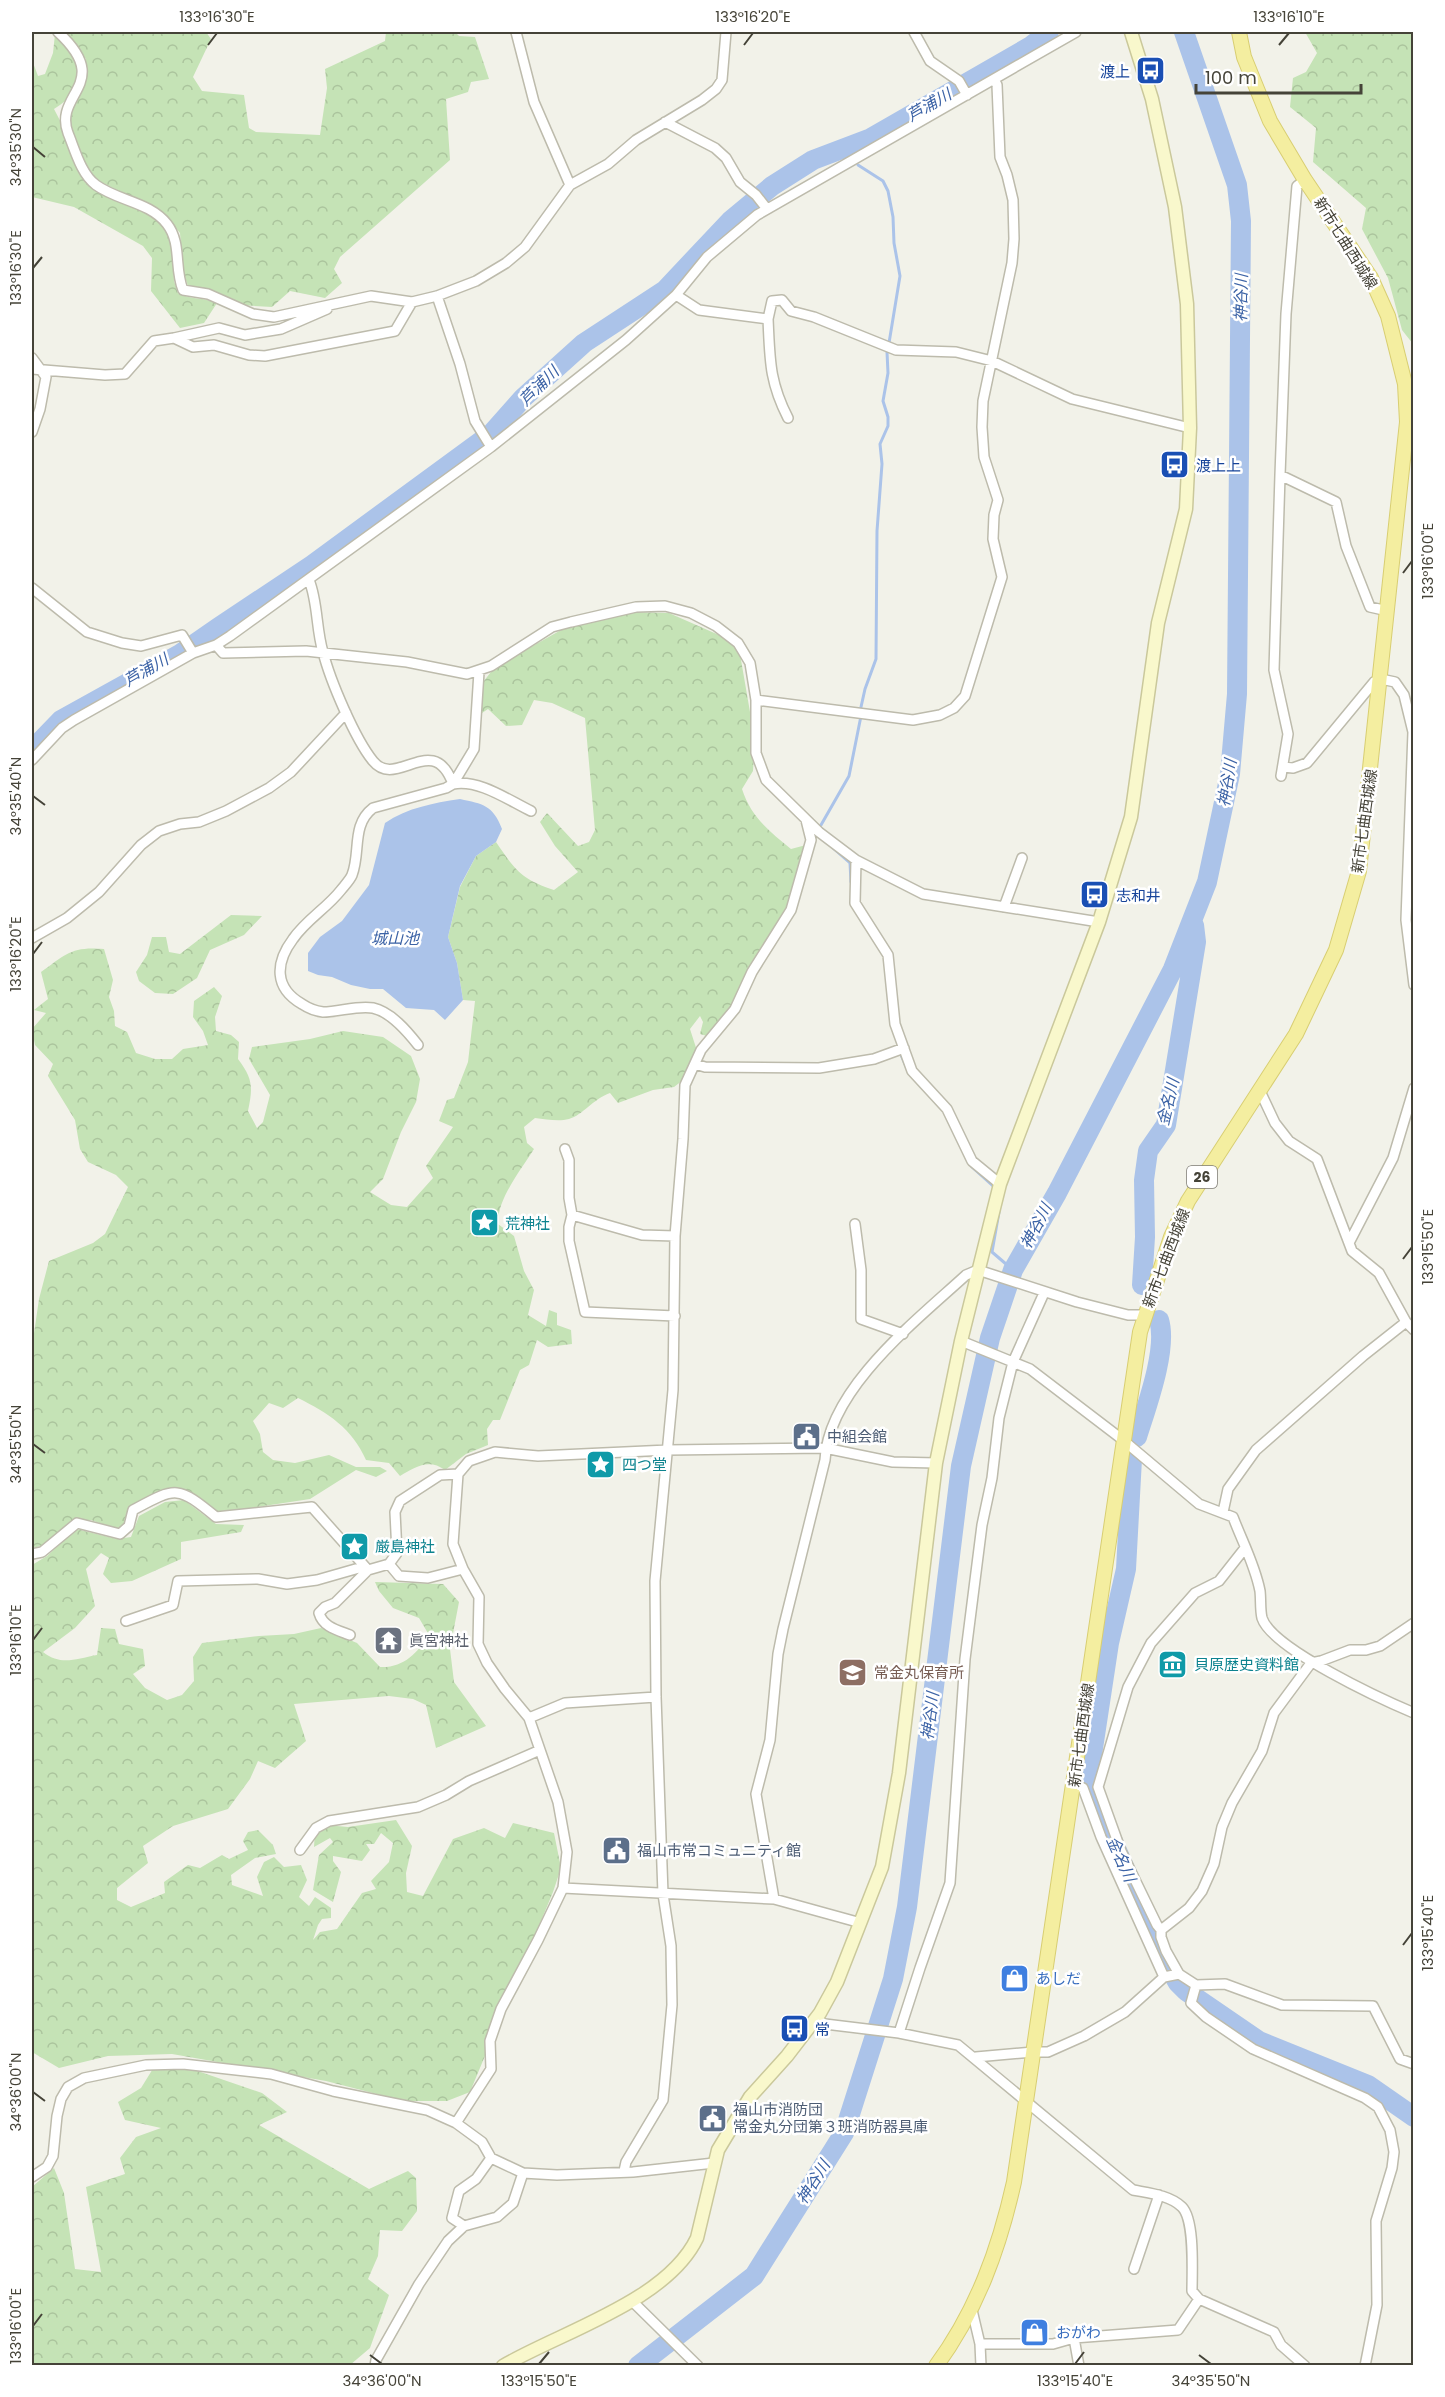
<svg xmlns="http://www.w3.org/2000/svg" width="1445" height="2397" viewBox="0 0 1445 2397" font-family="Poppins,'Noto Sans JP',sans-serif">
<style>
.forest{fill:url(#forest-crowns)}
.water{fill:#abc3e9}
.lines{fill:none;stroke-linecap:round;stroke-linejoin:round}
.stream{stroke:#abc3e9;stroke-width:3}
.river{stroke:#abc3e9;stroke-width:20}
.street-casing{stroke:#bdbbac;stroke-width:12}
.secondary-casing{stroke:#cac89b;stroke-width:15}
.primary-casing{stroke:#d8ce72;stroke-width:16}
.street{stroke:#fff;stroke-width:9}
.secondary{stroke:#f9f8cc;stroke-width:12}
.primary{stroke:#f4eea0;stroke-width:14}
.ticks{fill:none;stroke:#454338;stroke-width:2}
.labels{text-anchor:middle;dominant-baseline:central;stroke-width:5;stroke-linejoin:round;paint-order:stroke}
.shield{fill:#fff;stroke:#7d7b74;stroke-width:1.5}
.shield-label{font-size:14px;font-weight:bold;fill:#454338}
.transit-label{font-size:15px;fill:#164399;stroke:#fff;text-anchor:start}
.street-label{font-size:15px;fill:#454338;stroke:#fff}
.culture-label{font-size:15px;fill:#0d838f;stroke:#fff;text-anchor:start}
.service-label{font-size:15px;fill:#4e5e75;stroke:#fff;text-anchor:start}
.worship-label{font-size:15px;fill:#5b616d;stroke:#fff;text-anchor:start}
.education-label{font-size:15px;fill:#785e54;stroke:#fff;text-anchor:start}
.shop-label{font-size:15px;fill:#366cbe;stroke:#fff;text-anchor:start}
.water-label{font-size:16px;font-style:italic;fill:#3c63a6;stroke:#fff}
.neatline{fill:none;stroke:#454338;stroke-width:2}
.ticks-label{font-size:15px;text-anchor:middle;fill:#454338}
</style>
<defs>
<pattern id="forest-crowns" width="20" height="18" patternUnits="userSpaceOnUse" patternTransform="scale(1.5)"><rect width="20" height="18" fill="#c5e3b6"/><path d="M2 6a3 3 0 1 1 6 0M12 15a3 3 0 1 1 6 0" fill="none" stroke="#abc49d"/></pattern>
</defs>
<rect width="100%" height="100%" fill="#f2f2e9"/>
<path class="forest" d="M63 32H206L211 39 193 77 202 91 244 95 249 128 256 132 320 135 327 88 325 69 385 41 386 32H455L459 36 475 37 489 79 471 82 468 92 446 99 450 160 340 257 334 269 342 283 325 298 290 291 272 307 240 305 209 289 188 286 183 271 180 233 163 213 97 180 84 162 68 119 86 80V59Z
M1305 32H1413V344L1402 330 1388 278 1362 229 1366 208 1313 162 1316 128 1290 107 1293 78 1306 72 1317 53Z
M55 34C82 62 94 84 54 109L94 186 155 217 165 229 173 250 174 281 178 293C191 300 203 297 217 303L204 323 180 328 151 291 152 258 143 246 74 207 32 197V60L38 76 45 74 53 53Z
M634 612 669 613 728 639 740 654 755 741 753 771 742 789C751 817 769 831 791 849L806 845 787 909 738 1009 717 1039 700 1034 703 1022 700 1016 690 1029 698 1054 687 1077 674 1087 653 1090 618 1103 610 1093C593 1099 583 1115 569 1119 558 1122 546 1119 535 1118L524 1127 527 1143 534 1149C521 1170 497 1199 498 1224L514 1236 524 1271 534 1290 528 1315 546 1326 549 1310 557 1313V1325L571 1330 572 1344 548 1347 537 1340 529 1365 520 1370 500 1420H493L487 1429 488 1445 466 1454 445 1470C429 1458 415 1467 400 1476L389 1463 366 1460C352 1428 328 1413 298 1398L283 1408 269 1403 253 1421 260 1434 263 1452 273 1460 295 1463 329 1455 356 1467H380L387 1471 376 1477 356 1470 310 1499 231 1511H217L190 1492 166 1490 134 1505 124 1525 116 1529 91 1520H76L41 1546 32 1548V1347L39 1299 49 1261 93 1243 105 1234 128 1187 116 1175 88 1162 80 1149 75 1120 48 1076 53 1064 35 1045 32 1029 46 1013 34 1010 48 999 41 972C66 954 72 946 104 949L113 980 109 997 114 1011 115 1026 127 1032 136 1053 155 1059H172L183 1049 208 1045 203 1031 193 1017 194 1001 214 987 222 996 215 1017 216 1031 231 1035 239 1042 238 1059C253 1079 253 1087 248 1111L257 1128 263 1122 270 1095 249 1059 252 1047 310 1039 343 1031 383 1037 411 1056 420 1079 416 1102 401 1132 383 1179 370 1192 391 1205 407 1207 433 1178 426 1166 453 1127 439 1121 447 1100 454 1098 468 1062 475 1001 463 1000 457 963 448 937 460 887 476 856 496 842C515 870 521 879 554 890L578 872 555 846 540 822 547 813 578 846 589 842 595 830 585 718 552 703 534 700 522 725 506 726 488 709 479 715 480 686 494 668 561 630Z
M231 915 262 916 244 935 210 950 197 978 173 994 155 993 139 981 136 972 147 955 152 937H166L169 952 180 954Z
M184 1500 216 1524 244 1525 241 1532 181 1542V1559L132 1581 111 1583 103 1574 109 1558 101 1553 86 1569 95 1606 75 1628 43 1652C61 1666 75 1659 97 1655L101 1628 115 1629 119 1644 143 1649 145 1666 133 1674 145 1688 167 1700 182 1695 194 1681 193 1657 202 1643 259 1636 294 1634 321 1628 357 1643 380 1667C404 1668 417 1653 429 1635L419 1618 393 1608 379 1591 375 1582 443 1584 459 1602 450 1649 454 1682 486 1726 436 1748 426 1705 413 1699 389 1696 294 1704 306 1741 275 1768 258 1761 250 1779 228 1809 173 1826 143 1846 148 1863 117 1888V1900L131 1907 165 1893 164 1882 188 1865 200 1868 222 1855 229 1859 248 1850 243 1841 248 1832 258 1830 273 1845 276 1854 255 1858 231 1875 232 1885 263 1896 257 1877 264 1862 274 1857 284 1867 301 1865 307 1880 299 1897 309 1906 315 1897 331 1908V1918L322 1919 318 1925 313 1940 320 1932 337 1929 362 1893 376 1889 371 1881 389 1862 393 1843 381 1833 374 1844H366L370 1850 362 1861 333 1856V1861L341 1872 333 1902 313 1890 319 1855 333 1842 330 1838 314 1847 315 1831 326 1825 348 1827 396 1820 412 1846 406 1873 407 1892 423 1896 453 1839 484 1828 505 1838 513 1823 554 1833 561 1868 553 1892 470 2092 447 2101H404L326 2081 172 2054 108 2056 59 2068 32 2052V1565L47 1556 76 1529 117 1539 131 1537 139 1516 165 1502Z
M154 2067 189 2068 262 2093 287 2112 259 2125 369 2189 408 2171 416 2178 417 2211 402 2231 380 2230 378 2256 368 2279 389 2295 370 2348 350 2365 32 2366V2187L54 2168 64 2193 75 2269 101 2272 86 2187 125 2174 120 2158 136 2137 161 2128 125 2120 118 2102 141 2088Z"/>
<path class="water" d="M460 799C483 804 493 805 502 829L496 842 476 856 460 886 448 937 457 963 463 1000 445 1020 434 1010 406 1008 383 989H370L351 985 332 977 318 975 308 971V953L320 937 342 921 369 885 385 823C407 808 433 803 460 799Z"/>
<g class="lines">
<path class="stream" d="M849 146 852 157
M858 165 883 181 888 191 893 217 894 243 900 276 889 343
M861 707 865 689 876 659 877 531 882 464 880 444 888 426V417L883 401 888 373 887 352
M821 825 849 776 861 716
M833 848 850 863 851 882
M901 1055 909 1073
M972 1167 993 1186
M999 1212 992 1252 1013 1270"/>
<path class="river" d="M32 750 61 720 180 654 219 627 312 565 492 433 523 398 584 343 665 290 730 221 772 186 813 160 871 138 1031 46 1049 32
M1142 1285 1145 1237 1144 1180 1148 1151 1166 1125 1196 942 1194 925
M1137 1437C1146 1408 1168 1349 1159 1320
M1132 1459 1126 1569 1109 1643 1090 1768 1094 1794 1104 1821 1166 1962 1178 1983 1186 1991 1259 2041 1368 2085 1414 2117
M638 2366 754 2276 844 2133 893 1979 907 1907 961 1466 990 1338 1013 1270 1057 1193 1173 969 1207 882 1230 774 1237 694 1241 221 1237 185 1184 32"/>
<defs>
<path id="street" d="M58 32C114 84 53 93 68 133 75 150 81 174 96 185 118 201 150 202 167 224 182 243 174 269 183 290L208 294 253 314 274 317 371 296 412 302 437 296 476 281 506 263 525 247 570 185 608 164 636 140 702 100 716 89 722 80 726 32
M516 32 534 102 570 185
M914 32 930 61 959 81 967 95
M665 122 715 148 726 158 740 182 756 195 767 209
M1305 180 1297 186 1286 314 1280 475 1336 502 1346 546 1370 607 1388 611
M676 295 699 310 768 319 772 301 782 300 791 311 814 317 896 350 956 352 992 361 1072 399 1190 428
M437 296 460 364 475 421 491 447
M768 319C770 359 769 381 788 418
M174 338 219 328 245 335 281 329 327 309
M32 358 46 377 40 409 32 432
M32 369 105 375 125 374 154 341 174 338 193 347 214 345 249 355 265 356 395 331 412 302
M1280 475 1274 670 1288 734 1281 776
M309 580C318 602 316 629 323 652 330 680 355 739 373 761 396 790 433 730 453 784L446 788 373 808C351 825 361 852 352 875 350 880 344 886 341 890 327 908 306 920 293 939 275 963 274 988 302 1004 308 1008 315 1011 323 1012 339 1012 358 1005 373 1008 391 1012 407 1031 418 1045
M32 588 87 632 122 643 141 646 182 635 193 653
M216 645 223 653 306 651 407 662 467 674 491 666 552 627 571 622 636 607 665 606 691 613 716 626 738 643 750 663 756 700V753L766 780 819 832 856 860 923 894 1099 922
M756 700 913 720 940 715 954 708 965 696 1002 577 993 539 994 515 998 500 984 457 982 427 983 401 1012 263 1014 239 1013 200 1007 175 1000 157 997 85 994 79
M32 760 62 728 74 720 193 653 216 645 230 636 491 447 626 340 676 295 707 257 757 215 1076 32
M1283 767 1293 768 1307 763 1374 682 1381 679 1395 682 1404 695 1413 732 1406 920 1414 985
M453 784 474 749 479 672
M453 784C479 779 508 800 531 811
M856 860 855 903 888 955 895 1024 912 1071 947 1109 972 1161 1000 1184
M1004 907 1022 858
M32 938 67 918 99 892 141 845 159 831 180 824 199 822 226 811 269 788 291 772 346 713
M695 1064 705 1067 819 1068 874 1059 904 1048
M1259 1089 1275 1123 1289 1141 1317 1159 1352 1251 1379 1273 1406 1322 1414 1330
M565 1149 569 1160V1198L572 1215 569 1227V1241L585 1312 675 1316
M572 1215 642 1235 675 1236
M855 1224 861 1270V1319L903 1334
M1350 1241 1393 1158 1414 1088
M961 1341 1030 1369 1123 1440 1199 1504 1233 1517C1242 1541 1255 1565 1260 1591 1261 1599 1260 1610 1262 1618 1272 1649 1383 1700 1414 1713
M1223 1512 1228 1489 1256 1450 1363 1356 1406 1322
M32 1554 42 1552 77 1523 120 1534 129 1526 133 1510C176 1487 177 1485 216 1517L312 1507 368 1570 335 1603 325 1607 319 1613C323 1627 337 1630 350 1635
M389 1564 399 1576 428 1578 463 1569
M126 1621 173 1605 178 1581 258 1579 287 1584 317 1580 359 1568 368 1570 389 1564 397 1553 395 1512 400 1501 440 1475 458 1474
M1414 1623 1380 1646 1366 1650H1350L1321 1661 1311 1663 1274 1713 1262 1751 1232 1803 1222 1827 1214 1864 1202 1891 1189 1908 1161 1930V1937L1166 1951 1179 1974 1196 1985 1225 1984 1282 2005 1373 2006 1400 2059 1414 2064
M529 1718 565 1703 656 1697
M1074 1785 1083 1788 1101 1837 1164 1977
M300 1850 316 1828 329 1821 418 1807 446 1795 469 1781 540 1750
M563 1888 774 1899 861 1923
M774 1899 756 1794 770 1740 778 1654 783 1629 825 1460C828 1389 917 1320 966 1275L978 1270 1077 1302 1128 1315H1145
M1161 1930 1157 1925 1121 1851 1098 1787 1128 1687 1151 1643 1195 1593 1219 1581 1245 1548
M1196 1985 1191 2003 1206 2017 1253 2049 1365 2098 1378 2107 1390 2130 1394 2152 1392 2168 1376 2221 1377 2305 1365 2366
M815 2019 825 2024 899 2033 958 2045 1133 2190C1148 2193 1170 2195 1182 2207 1195 2220 1192 2272 1192 2291L1199 2299 1274 2332 1281 2345 1305 2366
M899 2033 920 1968 950 1883 965 1659 982 1525 992 1478 999 1418 1013 1362 1044 1293
M976 2057 1033 2052H1048L1084 2036 1125 2012 1164 1977 1179 1974
M456 2123 491 2069 490 2041 501 2009 538 1940 563 1888 567 1852 558 1802 529 1718 505 1689 487 1663 478 1644 479 1597 463 1569 453 1544 458 1474 469 1461 495 1452 538 1456 668 1450 825 1448 893 1462 936 1463
M624 2171 626 2162 663 2100 672 2005 671 1946 663 1894 656 1697 655 1581 673 1390 675 1236 683 1139 685 1085 701 1050 735 1009 752 972 791 910 811 840 806 820
M32 2177 47 2167 53 2156 57 2116 61 2099 68 2087 84 2078 146 2065 183 2064 271 2074 333 2091 427 2110 456 2123 482 2142 491 2158 523 2173 557 2175 633 2172 714 2163
M464 2226 452 2218 459 2191 476 2179 491 2158
M1134 2269 1159 2195
M632 2301 698 2366
M972 2310 980 2344 981 2366
M1074 2338 1079 2366
M980 2344H1053L1074 2338 1178 2330 1199 2299
M375 2366 376 2360 419 2284 448 2241 464 2226 497 2217 513 2203 523 2173"/>
<path id="secondary" d="M503 2366C561 2332 667 2301 697 2238L718 2150 750 2097 787 2056 820 2013 837 1982 882 1867 899 1773 936 1463 961 1341 1000 1184 1099 922 1131 817 1158 623 1186 509 1190 428 1187 304 1175 207 1152 99 1131 32"/>
<path id="primary" d="M936 2366C977 2310 999 2249 1014 2182L1140 1332 1171 1237 1188 1201 1296 1034 1336 950 1359 871 1407 422 1405 384 1388 316 1371 278 1305 180 1270 121 1244 57 1239 32"/>
</defs>
<use href="#street" class="street-casing"/>
<use href="#secondary" class="secondary-casing"/>
<use href="#primary" class="primary-casing"/>
<use href="#street" class="street"/>
<use href="#secondary" class="secondary"/>
<use href="#primary" class="primary"/>
</g>
<path class="ticks" d="M208 45 217 33M744 45 753 33M1279 45 1289 33M33 147 45 157M33 268 42 257M1403 573 1412 561M33 796 45 805M33 954 42 942M1403 1259 1412 1247M33 1444 45 1453M33 1640 42 1628M1403 1945 1412 1933M33 2092 45 2101M33 2326 42 2314M370 2355 382 2364M1199 2355 1211 2364M539 2364 549 2352M1075 2364 1084 2352"/>
<defs>
<symbol id="bus-square" viewBox="-11 -11 22 22"><rect x="-9" y="-9" width="18" height="18" rx="4" fill="#1a4fb4" stroke="#fff"/><path d="M-5-6H5V4H4V6H2V4H-2V6H-4V4H-5ZM-3.5-4V0h7V-4ZM-3.5 1.2v1.5H-2V1.2ZM2 1.2v1.5H3.5V1.2Z" fill="#fff"/></symbol>
<symbol id="sight-square" viewBox="-11 -11 22 22"><rect x="-9" y="-9" width="18" height="18" rx="4" fill="#0f9aa8" stroke="#fff"/><path d="M0-6L1.8-2.2L6-1.7L2.9 1.2L3.7 5.4L0 3.3L-3.7 5.4L-2.9 1.2L-6-1.7L-1.8-2.2Z" fill="#fff"/></symbol>
<symbol id="civic-square" viewBox="-11 -11 22 22"><rect x="-9" y="-9" width="18" height="18" rx="4" fill="#5c6f8a" stroke="#fff"/><path d="M-.6-6.5H3V-4.5H.6V-3L4-1V1h2V6H-6V1h2V-1L-.6-3ZM-1.2 2.5V6h2.4V2.5Z" fill="#fff"/></symbol>
<symbol id="temple-square" viewBox="-11 -11 22 22"><rect x="-9" y="-9" width="18" height="18" rx="4" fill="#6b7280" stroke="#fff"/><path d="M0-6L5-2H3V0L6.5 2.5H4V6H1.5V3h-3V6H-4V2.5H-6.5L-3 0V-2H-5Z" fill="#fff"/></symbol>
<symbol id="museum-square" viewBox="-11 -11 22 22"><rect x="-9" y="-9" width="18" height="18" rx="4" fill="#0f9aa8" stroke="#fff"/><path d="M0-6L6-3V-2H-6V-3ZM-5-1h2V3h-2ZM-1-1h2V3h-2ZM3-1h2V3H3ZM-6 4H6V6H-6Z" fill="#fff"/></symbol>
<symbol id="school-square" viewBox="-11 -11 22 22"><rect x="-9" y="-9" width="18" height="18" rx="4" fill="#8d6e63" stroke="#fff"/><path d="M0-5L7-2L0 1L-7-2ZM-4 1L0 2.5L4 1V4Q0 6-4 4Z" fill="#fff"/></symbol>
<symbol id="shop-square" viewBox="-11 -11 22 22"><rect x="-9" y="-9" width="18" height="18" rx="4" fill="#3f7fe0" stroke="#fff"/><path d="M-5-2.5h2.3a2.7 3.5 0 0 1 5.4 0H5L5.5 6h-11ZM-1.5-2.5h3a1.5 2.3 0 0 0-3 0Z" fill="#fff"/></symbol>
</defs>
<g fill-rule="evenodd">
<use href="#bus-square" x="1134" y="54" width="33" height="33"/>
<use href="#bus-square" x="1158" y="448" width="33" height="33"/>
<use href="#bus-square" x="1078" y="878" width="33" height="33"/>
<use href="#sight-square" x="468" y="1206" width="33" height="33"/>
<use href="#civic-square" x="790" y="1420" width="33" height="33"/>
<use href="#sight-square" x="584" y="1448" width="33" height="33"/>
<use href="#sight-square" x="338" y="1530" width="33" height="33"/>
<use href="#temple-square" x="372" y="1624" width="33" height="33"/>
<use href="#museum-square" x="1156" y="1648" width="33" height="33"/>
<use href="#school-square" x="836" y="1656" width="33" height="33"/>
<use href="#civic-square" x="600" y="1834" width="33" height="33"/>
<use href="#shop-square" x="998" y="1962" width="33" height="33"/>
<use href="#bus-square" x="778" y="2012" width="33" height="33"/>
<use href="#civic-square" x="696" y="2102" width="33" height="33"/>
<use href="#shop-square" x="1018" y="2316" width="33" height="33"/>
</g>
<g class="labels">
<rect class="shield" x="1187" y="1166" width="30" height="22" rx="4.5"/>
<g class="shield-label">
<text x="1202" y="1177">26</text>
</g>
<g class="transit-label">
<text x="1130" y="71" text-anchor="end">渡上</text>
<text x="1196" y="465">渡上上</text>
<text x="1116" y="895">志和井</text>
<text x="815" y="2029">常</text>
</g>
<g class="street-label">
<text transform="translate(1346 243) rotate(58)">新市七曲西城線</text>
<text transform="translate(1364 821) rotate(-82)">新市七曲西城線</text>
<text transform="translate(1166 1258) rotate(-69)">新市七曲西城線</text>
<text transform="translate(1081 1735) rotate(-82)">新市七曲西城線</text>
</g>
<g class="culture-label">
<text x="505" y="1223">荒神社</text>
<text x="622" y="1464">四つ堂</text>
<text x="375" y="1546">厳島神社</text>
<text x="1194" y="1664">貝原歴史資料館</text>
</g>
<g class="service-label">
<text x="827" y="1436">中組会館</text>
<text x="637" y="1850">福山市常コミュニティ館</text>
<text x="733" y="2109">福山市消防団<tspan x="733" dy="17">常金丸分団第３班消防器具庫</tspan></text>
</g>
<g class="worship-label">
<text x="409" y="1640">眞宮神社</text>
</g>
<g class="education-label">
<text x="874" y="1672">常金丸保育所</text>
</g>
<g class="shop-label">
<text x="1036" y="1978">あしだ</text>
<text x="1056" y="2332">おがわ</text>
</g>
<g class="water-label">
<text transform="translate(929 105) rotate(-30)">芦浦川</text>
<text transform="translate(1241 298) rotate(-89)">神谷川</text>
<text transform="translate(539 386) rotate(-45)">芦浦川</text>
<text transform="translate(146 670) rotate(-30)">芦浦川</text>
<text transform="translate(1227 783) rotate(-81)">神谷川</text>
<text x="395" y="938">城山池</text>
<text transform="translate(1168 1102) rotate(-77)">金名川</text>
<text transform="translate(1036 1226) rotate(-62)">神谷川</text>
<text transform="translate(930 1716) rotate(-83)">神谷川</text>
<text transform="translate(1121 1859) rotate(66)">金名川</text>
<text transform="translate(813 2182) rotate(-58)">神谷川</text>
</g>
</g>
<rect width="1445" height="2397" fill="none" stroke="#ffffff" stroke-width="66"/>
<path d="M1196 84v9h165v-9" fill="none" stroke="#454338" stroke-width="3"/>
<text x="1205" y="84" font-size="18" fill="#454338" stroke="#ffffff" stroke-width="4.5" paint-order="stroke">100 m</text>
<rect x="33" y="33" width="1379" height="2331" class="neatline"/>
<g class="ticks-label">
<text x="217" y="22">133°16'30"E</text>
<text x="753" y="22">133°16'20"E</text>
<text x="1289" y="22">133°16'10"E</text>
<text transform="translate(16 147) rotate(-90)" y="5">34°35'30"N</text>
<text transform="translate(16 268) rotate(-90)" y="5">133°16'30"E</text>
<text transform="translate(1428 561) rotate(-90)" y="5">133°16'00"E</text>
<text transform="translate(16 796) rotate(-90)" y="5">34°35'40"N</text>
<text transform="translate(16 954) rotate(-90)" y="5">133°16'20"E</text>
<text transform="translate(1428 1247) rotate(-90)" y="5">133°15'50"E</text>
<text transform="translate(16 1444) rotate(-90)" y="5">34°35'50"N</text>
<text transform="translate(16 1640) rotate(-90)" y="5">133°16'10"E</text>
<text transform="translate(1428 1933) rotate(-90)" y="5">133°15'40"E</text>
<text transform="translate(16 2092) rotate(-90)" y="5">34°36'00"N</text>
<text transform="translate(16 2326) rotate(-90)" y="5">133°16'00"E</text>
<text x="382" y="2386">34°36'00"N</text>
<text x="539" y="2386">133°15'50"E</text>
<text x="1075" y="2386">133°15'40"E</text>
<text x="1211" y="2386">34°35'50"N</text>
</g>
</svg>
